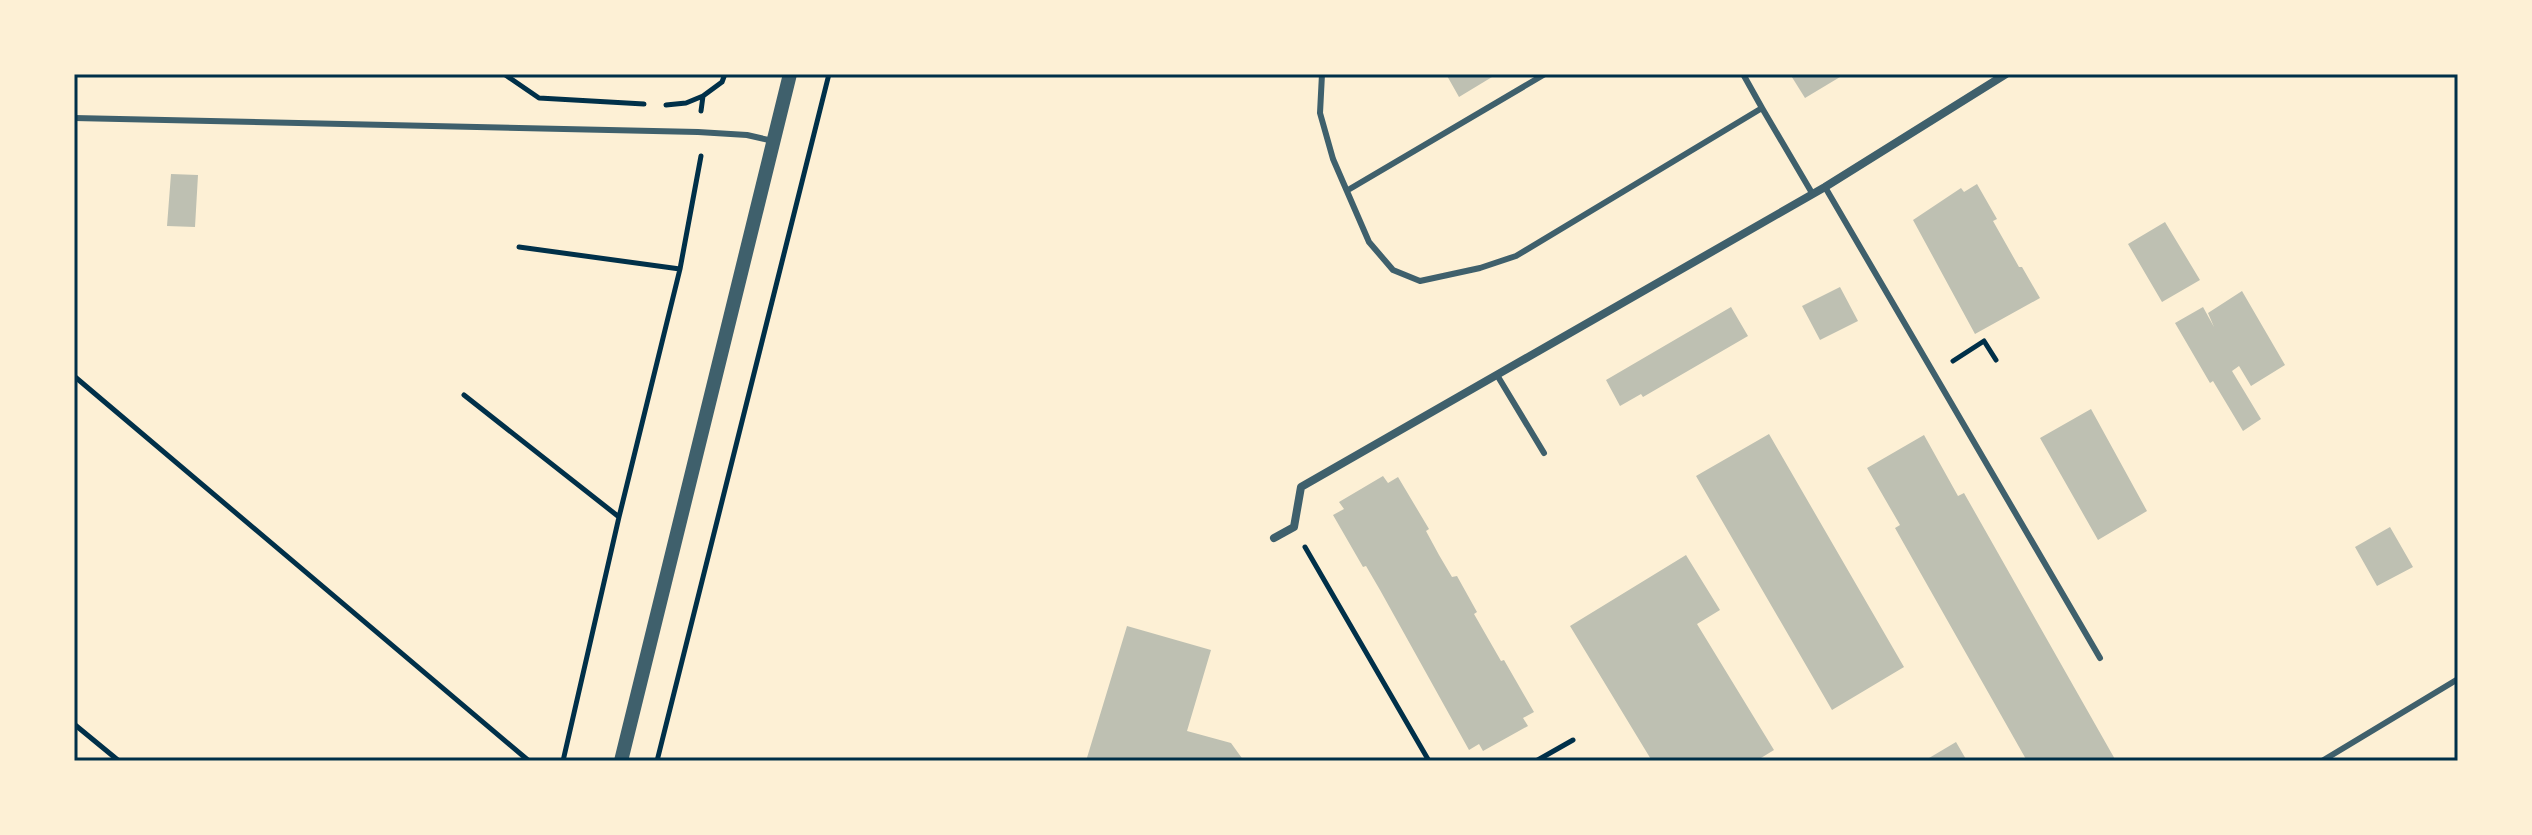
<svg xmlns="http://www.w3.org/2000/svg" width="2532" height="835" viewBox="0 0 2532 835" font-family="'Space Grotesk',sans-serif">
<style>
.building{fill:#bec0b2}
.lines{fill:none;stroke-linecap:round;stroke-linejoin:round}
.path{stroke:#003049;stroke-width:5}
.service{stroke:#3f606c;stroke-width:6}
.minor{stroke:#3f606c;stroke-width:8}
.tertiary{stroke:#3f606c;stroke-width:14}
.neatline{fill:none;stroke:#003049;stroke-width:3}
</style>
<rect width="100%" height="100%" fill="#fdf0d5"/>
<path class="building" d="M1446 74H1497L1459 97Z
M1790 74H1845L1805 98Z
M171 174 198 175 195 227 167 226Z
M1977 184 1997 219 1993 221 2019 267H2022L2040 298 1975 334 1913 220 1961 188 1964 192Z
M2165 222 2200 280 2162 302 2128 244Z
M1840 287 1858 321 1820 340 1802 306Z
M2242 291 2285 365 2251 386 2239 366 2232 371 2261 419 2243 431 2213 381 2210 383 2175 323 2203 307 2214 327 2208 313Z
M1731 307 1748 336 1643 397 1641 394 1620 406 1606 380Z
M2091 409 2147 511 2098 540 2040 438Z
M1769 434 1904 667 1832 710 1696 476Z
M1924 435 1958 496 1964 493 2116 761H2027L1895 528 1900 525 1867 468Z
M1383 476 1388 483 1398 477 1429 529 1426 531 1439 555 1452 577 1457 576 1477 612 1474 614 1501 661 1504 660 1534 712 1523 718 1528 726 1483 751 1479 744 1469 750 1380 590 1366 566 1363 567 1333 515 1344 509 1339 502Z
M2390 527 2413 567 2377 586 2355 547Z
M1686 555 1720 610 1697 624 1774 750 1756 761H1652L1570 626Z
M1127 626 1211 650 1187 731 1231 743 1244 761H1086Z
M1956 742 1967 761H1924Z"/>
<g class="lines">
<path class="path" d="M504 74 539 98 644 104
M666 105 686 103 703 96
M701 111 703 96 722 82 725 74
M519 247 680 269 619 517
M680 269 701 156
M1953 361 1984 341 1996 360
M74 376 529 761
M464 395 619 517 563 761
M1305 547 1429 761
M74 724 119 761
M657 761 829 74
M1536 761 1573 740"/>
<path class="service" d="M1322 74 1320 113 1333 159 1369 242 1393 270 1420 281 1480 268 1516 256 1762 108 1812 193
M1743 74 1762 108
M74 118 698 132 747 135 773 141
M1825 187 2100 658
M1348 190 1545 74
M1497 375 1544 453
M2322 761 2458 679"/>
<path class="minor" d="M1274 538 1294 527 1301 487 1825 187 2006 74"/>
<path class="tertiary" d="M621 761 790 74"/>
</g>
<rect width="2532" height="835" fill="none" stroke="#fdf0d5" stroke-width="152"/>
<rect x="76" y="76" width="2380" height="683" class="neatline"/>
</svg>
